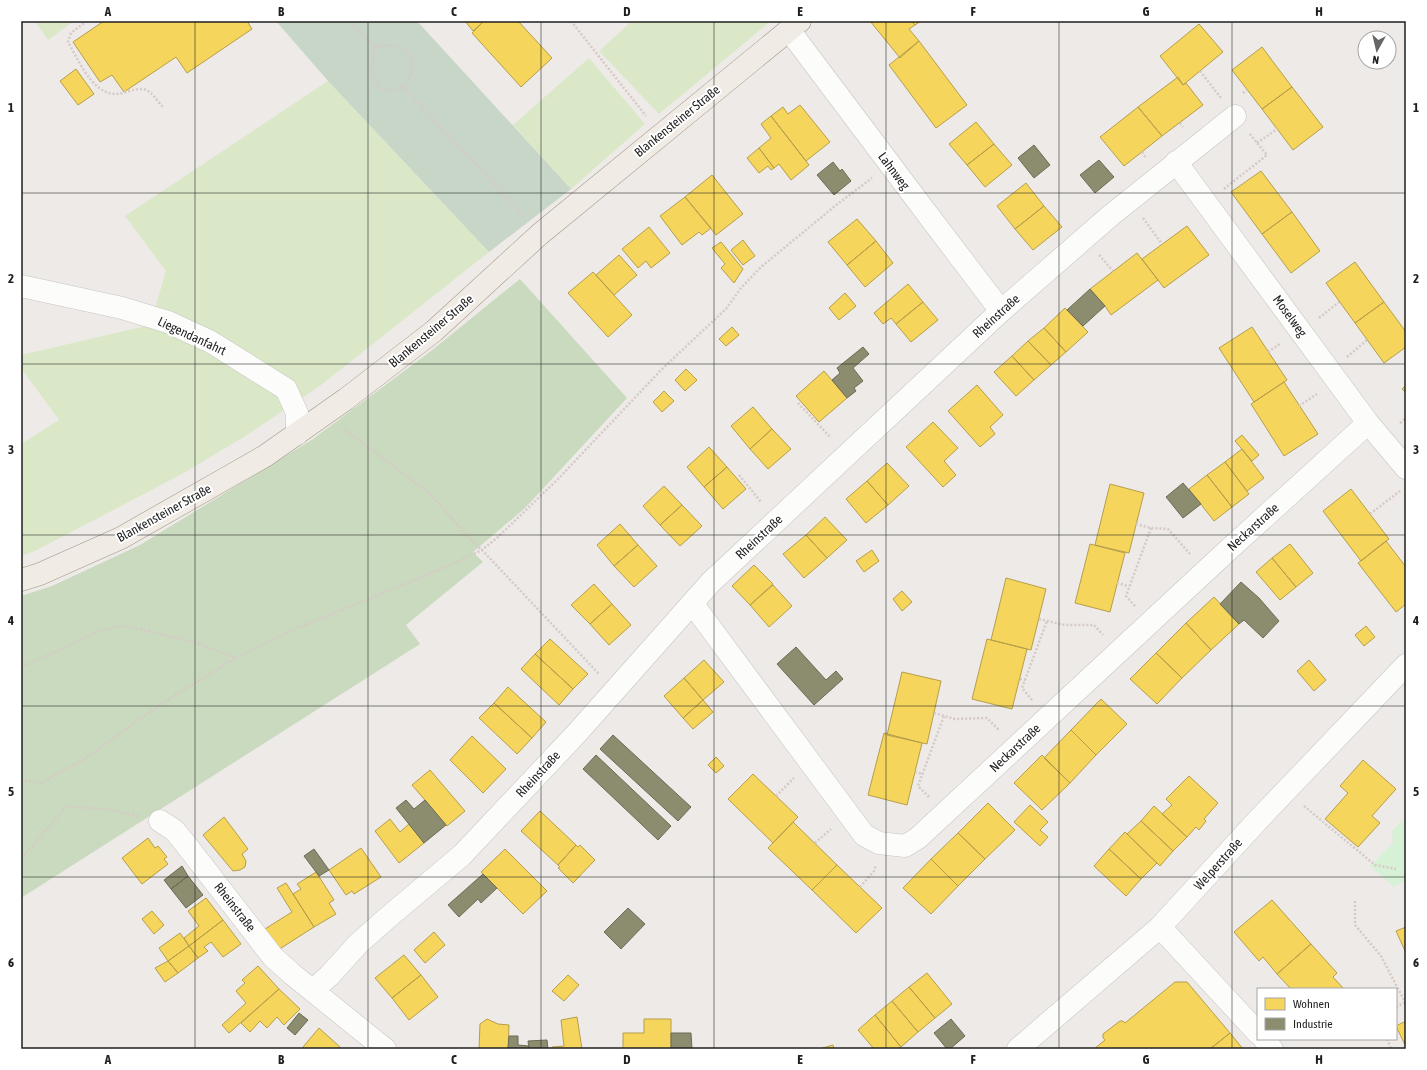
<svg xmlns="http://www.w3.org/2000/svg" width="1427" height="1070" viewBox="0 0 1427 1070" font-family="'Asap Condensed',sans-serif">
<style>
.grass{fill:#dae8c8}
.forest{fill:#c9dabe}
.cemetery{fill:#c7d6c7}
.park{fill:#d7f1d6}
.homes{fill:#f6d55c;stroke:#b69e4a}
.industry{fill:#8c8c6e;stroke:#6b6b56}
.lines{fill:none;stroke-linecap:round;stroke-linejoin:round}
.minor-casing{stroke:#c6c5c3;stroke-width:23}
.major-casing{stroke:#a29785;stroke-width:23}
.path{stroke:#d6c9c7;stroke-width:2.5;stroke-dasharray:2 2;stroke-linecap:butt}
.minor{stroke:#fcfcfb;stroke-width:22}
.major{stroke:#f0ebe5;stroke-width:22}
.grid{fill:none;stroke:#1f1f1f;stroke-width:1;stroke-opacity:0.55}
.labels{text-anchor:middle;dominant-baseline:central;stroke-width:4;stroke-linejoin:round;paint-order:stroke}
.street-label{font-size:13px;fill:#1f1f1f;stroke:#fff}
.neatline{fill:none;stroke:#1f1f1f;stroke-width:1.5}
.grid-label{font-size:13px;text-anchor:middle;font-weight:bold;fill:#1f1f1f}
</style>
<rect width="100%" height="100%" fill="#edeae7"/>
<path class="grass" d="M35 21H74L48 40Z
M632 21H771L659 114 599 51Z
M589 58 645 124 571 189 513 125Z
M328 81 489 252 321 385 247 435 182 474 35 551 21 556V444L59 420 21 368V355L150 325 166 271 125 216Z"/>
<path class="forest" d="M520 279 627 398 525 508 473 552 483 562 406 625 420 644 21 898V596L52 586 140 545 313 439 431 351Z"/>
<path class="cemetery" d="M276 21H417L571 189 489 252 329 82Z"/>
<path class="park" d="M1406 817V880L1394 887 1370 866 1393 843 1392 831Z"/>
<path class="homes" d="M104 21H247L252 29 187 73 176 57 124 92 112 75 100 82 73 42Z
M465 21H484L473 31Z
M484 21H518L552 58 521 87 472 33Z
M870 21H911L915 25 909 29 919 41 900 58Z
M911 21H921L915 25Z
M1199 24 1223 52 1183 85 1160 56Z
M919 41 967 105 936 128 889 65Z
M1262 47 1292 87 1262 109 1232 70Z
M76 69 94 94 78 105 60 81Z
M1178 77 1183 85 1186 83 1203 105 1162 136 1138 107Z
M1292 87 1323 127 1293 150 1262 109Z
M800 105 830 142 806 161 771 116 783 107 788 114Z
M1138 107 1162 136 1124 166 1100 137Z
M771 116 809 165 791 180 779 164 774 168 759 148 771 138 761 124Z
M976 122 994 144 967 165 949 144Z
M994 144 1012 165 985 187 967 165Z
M759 148 774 168 771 170 768 166 759 173 747 158Z
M1261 171 1292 212 1262 234 1231 192Z
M712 175 743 214 716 235 685 197Z
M1026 183 1044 206 1015 229 997 206Z
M685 197 711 228 702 235 699 232 682 245 660 216Z
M1044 206 1062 227 1033 250 1015 229Z
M1292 212 1320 251 1291 273 1262 234Z
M857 219 876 241 847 265 828 242Z
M1187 226 1209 255 1164 288 1142 259Z
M649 227 670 253 651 268 646 261 638 268 622 249Z
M743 240 755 256 743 265 731 250Z
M876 241 893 263 865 287 847 265Z
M721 242 743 269 734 283 721 268 725 264 712 248Z
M1137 253 1158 280 1111 315 1105 306 1090 289Z
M619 255 637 275 614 295 596 275Z
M1355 262 1384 302 1355 323 1326 283Z
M593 272 632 315 608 337 568 293Z
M908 284 923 302 896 324 891 318 883 324 874 313Z
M845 293 856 306 839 320 829 308Z
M923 302 938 320 911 342 896 324Z
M1384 302 1406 332V347L1384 363 1355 323Z
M1065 308 1088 332 1066 352 1044 328Z
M732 327 739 335 726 346 719 339Z
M1252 327 1287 380 1254 402 1219 348Z
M1044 328 1066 352 1051 365 1028 341Z
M1028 341 1051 365 1034 380 1012 356Z
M1012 356 1034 380 1016 396 994 372Z
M686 369 697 380 685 391 675 380Z
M824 371 847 398 819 422 796 396Z
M1284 382 1318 434 1284 456 1251 404Z
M977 385 1003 415 990 427 995 434 980 447 948 411Z
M1406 385V393L1402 389Z
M664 391 674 401 662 412 653 402Z
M753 407 772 429 750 449 731 426Z
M933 422 958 448 944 461 956 475 943 487 906 447Z
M772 429 791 449 768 469 750 449Z
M1242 435 1259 455 1252 461 1235 441Z
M709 447 727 467 704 487 687 467Z
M1242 449 1264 478 1247 491 1225 462Z
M1225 462 1249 494 1232 507 1207 475Z
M887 463 909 486 888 505 867 481Z
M727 467 746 489 723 509 704 487Z
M1207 475 1232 507 1214 521 1189 489Z
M867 481 888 505 866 523 846 499Z
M1110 484 1144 493 1129 553 1095 545Z
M664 486 682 505 660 525 643 506Z
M1351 489 1389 539 1361 561 1323 511Z
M682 505 702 526 680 546 660 525Z
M825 517 847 540 827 558 806 535Z
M620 524 638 545 614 566 597 545Z
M806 535 827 558 804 578 783 554Z
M1386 541 1406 567V604L1396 612 1358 563Z
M1090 544 1125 553 1110 612 1075 603Z
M1290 544 1313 573 1296 587 1272 558Z
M638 545 657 566 634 587 614 566Z
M872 550 879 561 864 572 856 561Z
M1272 558 1296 587 1280 600 1256 572Z
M754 565 773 584 750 605 732 586Z
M1006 578 1046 589 1031 650 991 640Z
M594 584 612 604 590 624 571 605Z
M773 585 792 606 769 627 750 605Z
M902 591 912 602 902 611 893 599Z
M1214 597 1239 624 1211 650 1186 623Z
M612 604 631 625 609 645 590 624Z
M1186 623 1211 650 1182 678 1156 653Z
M1366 626 1375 637 1364 646 1355 635Z
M550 639 588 674 573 689 535 654Z
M987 639 1027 649 1012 709 972 699Z
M1156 653 1182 678 1157 704 1130 679Z
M535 654 573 689 559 705 521 669Z
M704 660 724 682 703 700 684 678Z
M1309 660 1326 680 1314 691 1297 671Z
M902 672 941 681 927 744 887 735Z
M684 678 703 700 683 718 664 696Z
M508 687 546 722 532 738 494 703Z
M1101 699 1127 724 1096 755 1071 730Z
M703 700 713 712 693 729 683 718Z
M494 703 532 738 517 754 479 718Z
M1071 730 1096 755 1070 783 1044 758Z
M884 733 922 743 907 805 868 795Z
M472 736 506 769 483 793 450 760Z
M1042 755 1070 783 1042 810 1014 783Z
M716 757 724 766 716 773 708 765Z
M1363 760 1396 789 1372 816 1380 823 1358 847 1325 819 1348 793 1340 786Z
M430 770 465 811 447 826 412 785Z
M753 774 798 817 773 843 728 799Z
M1189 776 1218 803 1204 819 1206 821 1199 830 1196 827 1187 837 1162 814 1172 805 1166 799Z
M988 803 1015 830 985 859 958 833Z
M1030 805 1048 822 1040 830 1048 837 1040 846 1014 822Z
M1154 806 1187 837 1173 851 1141 821Z
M540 811 576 845 558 865 521 831Z
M224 817 248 849 242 854 246 861 245 867 240 870 233 871 203 835Z
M390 819 400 832 409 824 424 843 399 863 375 831Z
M1141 821 1173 851 1160 866 1127 834Z
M793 822 837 865 812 890 768 848Z
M1125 832 1157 863 1141 879 1109 849Z
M958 833 985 859 958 886 931 859Z
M148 838 155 848 158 846 167 857 164 859 168 864 142 884 122 858Z
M576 845 578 847 580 845 595 860 573 883 558 868 560 867 558 865Z
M361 848 381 877 354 894 352 891 346 895 329 870Z
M505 849 547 891 523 914 481 872Z
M1109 849 1141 879 1126 896 1094 866Z
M931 859 958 886 931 914 903 888Z
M837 865 882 908 856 933 812 890Z
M316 872 334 900 329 903 336 914 314 927 293 894 301 889 297 884Z
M286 883 314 927 278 950 265 929 292 912 277 888Z
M206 898 223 920 189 946 184 938 199 926 188 911Z
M1272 900 1311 944 1277 974 1263 957 1259 961 1234 932Z
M152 911 164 925 154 934 142 919Z
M223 920 241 944 223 957 211 942 204 947 208 951 198 958 189 946Z
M1406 927V953L1396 931Z
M434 932 445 945 425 963 414 950Z
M180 933 189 946 168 961 159 948Z
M1311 944 1337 973 1333 977 1344 989H1291L1277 974Z
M189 946 198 958 178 973 168 961Z
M404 955 421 975 392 998 375 978Z
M168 961 178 973 165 982 155 968Z
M258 966 279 989 229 1033 222 1025 246 1003 236 991 245 983 242 980Z
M927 973 952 1004 935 1018 909 987Z
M421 975 438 997 409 1020 392 998Z
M568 975 579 985 564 1001 552 991Z
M1175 982H1187L1230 1033 1210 1049H1094L1105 1040 1103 1038V1034L1120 1021H1123L1125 1023Z
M909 987 935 1018 918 1032 892 1001Z
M279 989 300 1009 284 1025 277 1017 267 1028 260 1021 250 1032 241 1023Z
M892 1001 918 1032 901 1047 875 1015Z
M875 1015 901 1047 898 1049H874L858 1030Z
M577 1017 582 1049H552V1047L564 1046 561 1020Z
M487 1019 498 1024 509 1025 508 1049H479L480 1024Z
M644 1019H671V1049H623V1033H644Z
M1406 1021V1045H1405L1396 1026Z
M319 1028 340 1047 338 1049H305L303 1047Z
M1230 1033 1243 1049H1210Z
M833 1045 834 1049H819Z"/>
<path class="industry" d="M1034 145 1050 165 1034 178 1018 158Z
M1099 160 1114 177 1095 193 1080 175Z
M833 162 840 171 842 169 851 181 834 195 817 175Z
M1090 289 1105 306 1083 326 1067 310Z
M863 347 869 354 853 368 863 381 854 388 856 391 847 398 832 380 840 373 837 368Z
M1183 483 1201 504 1183 518 1166 497Z
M1241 582 1259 598 1279 621 1263 638 1244 620 1239 624 1220 604Z
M796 647 826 680 836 671 843 679 814 705 777 664Z
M613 735 691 807 678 821 600 749Z
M596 755 671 826 658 840 583 769Z
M406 800 414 809 425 800 446 825 424 843 396 808Z
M314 849 329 870 319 876 304 856Z
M182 866 188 876 171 889 164 880Z
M483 874 497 888 481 903 478 899 459 917 448 905Z
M188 876 203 895 186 908 171 889Z
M628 908 645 924 621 949 604 932Z
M299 1013 308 1020 295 1035 287 1028Z
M951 1019 965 1036 950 1049H947L934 1033Z
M671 1033H691L692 1049H671Z
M509 1036H518V1045L529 1046V1049H508Z
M547 1040 548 1049H529L528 1041Z"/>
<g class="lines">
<defs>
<path id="minor" d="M789 30 922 207 1001 311
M1176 162 1368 423 1406 468
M21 286 122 308 168 322 211 342 286 389 297 413V434
M692 603 864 835 879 843 905 846 918 838 1226 552 1368 423
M160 821 174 830 184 842 273 957 292 974 385 1049
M1160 927 1258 1033
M313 990 329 976 358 944 386 919 462 855 577 733 711 582 1001 311 1110 216 1235 116
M1264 1039 1272 1049
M1018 1049 1160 927 1258 820 1406 665"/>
<path id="major" d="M21 580 40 574 121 538 265 456 346 399 434 331 540 234 800 21"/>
</defs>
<use href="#minor" class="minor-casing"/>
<use href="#major" class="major-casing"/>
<path class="path" d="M87 21 71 33 68 42C77 57 87 82 104 91 120 100 134 85 146 90 152 92 158 102 163 107
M351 21 374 47 371 70 373 79 381 89 390 91 403 87 525 217
M571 21 646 116
M374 47C382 46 393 44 400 47 402 47 404 50 405 51 419 62 413 76 403 87
M1200 71 1221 98
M1243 93 1247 90
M1180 123 1183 127
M1257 143 1277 129
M1142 152 1146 158
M1224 189 1267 155 1249 133
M1143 218 1162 244
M1099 255 1113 271
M1319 318 1339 302
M1268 352 1281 343
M1347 357 1367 340
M798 403 831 438
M1299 406 1317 394
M1400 423 1406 418
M344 429 429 493 477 546 482 550 599 674
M739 475 761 502
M1370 514 1400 491
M1136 524 1151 528 1168 529 1190 554
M1117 583 1129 586
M1135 606 1126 596 1151 528
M1039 619 1065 625H1094L1103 635
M21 667 66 647 101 630 122 626 148 631 197 643 235 658
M1020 679 1025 680
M1032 700 1022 688 1047 621
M934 713 955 719 987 718 1000 731
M915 772 923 774
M21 780 41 783 86 758 158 706 235 658 293 630 441 569 482 550 498 537 559 478 662 369 726 309 741 288 761 267 835 206 872 178
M776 796 794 778
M929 797 918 786 944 716
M1304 806 1375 865 1396 869
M815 843 831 829
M21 859 67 806 110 810 138 816
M860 887 874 871 876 865
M1355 901V925L1381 956 1405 1002
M1396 1007 1406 1002
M1387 1039 1391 1049"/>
<use href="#minor" class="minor"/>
<use href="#major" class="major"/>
</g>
<path class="grid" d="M195 21V1049M368 21V1049M541 21V1049M714 21V1049M886 21V1049M1059 21V1049M1232 21V1049M21 193H1406M21 364H1406M21 535H1406M21 706H1406M21 877H1406"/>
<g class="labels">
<g class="street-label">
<text transform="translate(677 121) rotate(-39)">Blankensteiner Straße</text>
<text transform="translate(894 171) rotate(53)">Lahnweg</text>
<text transform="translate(996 316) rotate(-42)">Rheinstraße</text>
<text transform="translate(1290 316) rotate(54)">Moselweg</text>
<text transform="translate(431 331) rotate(-40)">Blankensteiner Straße</text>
<text transform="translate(192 336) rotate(25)">Liegendanfahrt</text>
<text transform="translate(164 513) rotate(-29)">Blankensteiner Straße</text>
<text transform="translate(1253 527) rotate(-42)">Neckarstraße</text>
<text transform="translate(759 537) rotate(-43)">Rheinstraße</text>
<text transform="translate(1015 748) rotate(-43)">Neckarstraße</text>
<text transform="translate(538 774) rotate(-47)">Rheinstraße</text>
<text transform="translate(1218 864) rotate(-48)">Welperstraße</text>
<text transform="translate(235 907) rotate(52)">Rheinstraße</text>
</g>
</g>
<rect width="1427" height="1070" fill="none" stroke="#ffffff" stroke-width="44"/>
<rect x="1257" y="988" width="140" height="52" fill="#ffffff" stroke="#a5a5a5"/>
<rect x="1265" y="998" width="20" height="12" fill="#f6d55c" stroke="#a5a5a5"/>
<text x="1293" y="1008" font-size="12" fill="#1f1f1f">Wohnen</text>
<rect x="1265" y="1018" width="20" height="12" fill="#8c8c6e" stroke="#a5a5a5"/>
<text x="1293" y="1028" font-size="12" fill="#1f1f1f">Industrie</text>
<g transform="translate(1377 50) rotate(188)"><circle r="19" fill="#ffffff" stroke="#a5a5a5"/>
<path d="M0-3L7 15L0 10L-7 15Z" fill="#676665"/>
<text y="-6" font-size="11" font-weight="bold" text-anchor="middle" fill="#1f1f1f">N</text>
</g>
<rect x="22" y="22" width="1383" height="1026" class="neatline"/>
<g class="grid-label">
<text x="108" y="16">A</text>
<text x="281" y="16">B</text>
<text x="454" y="16">C</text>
<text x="627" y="16">D</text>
<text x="800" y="16">E</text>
<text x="973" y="16">F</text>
<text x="1146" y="16">G</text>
<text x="1319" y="16">H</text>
<text x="11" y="112">1</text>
<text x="1416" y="112">1</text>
<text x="11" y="283">2</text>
<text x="1416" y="283">2</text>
<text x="11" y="454">3</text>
<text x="1416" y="454">3</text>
<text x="11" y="625">4</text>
<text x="1416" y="625">4</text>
<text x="11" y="796">5</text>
<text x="1416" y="796">5</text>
<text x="11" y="967">6</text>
<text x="1416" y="967">6</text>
<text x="108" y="1064">A</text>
<text x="281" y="1064">B</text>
<text x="454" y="1064">C</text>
<text x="627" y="1064">D</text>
<text x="800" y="1064">E</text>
<text x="973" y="1064">F</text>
<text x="1146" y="1064">G</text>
<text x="1319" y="1064">H</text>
</g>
</svg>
